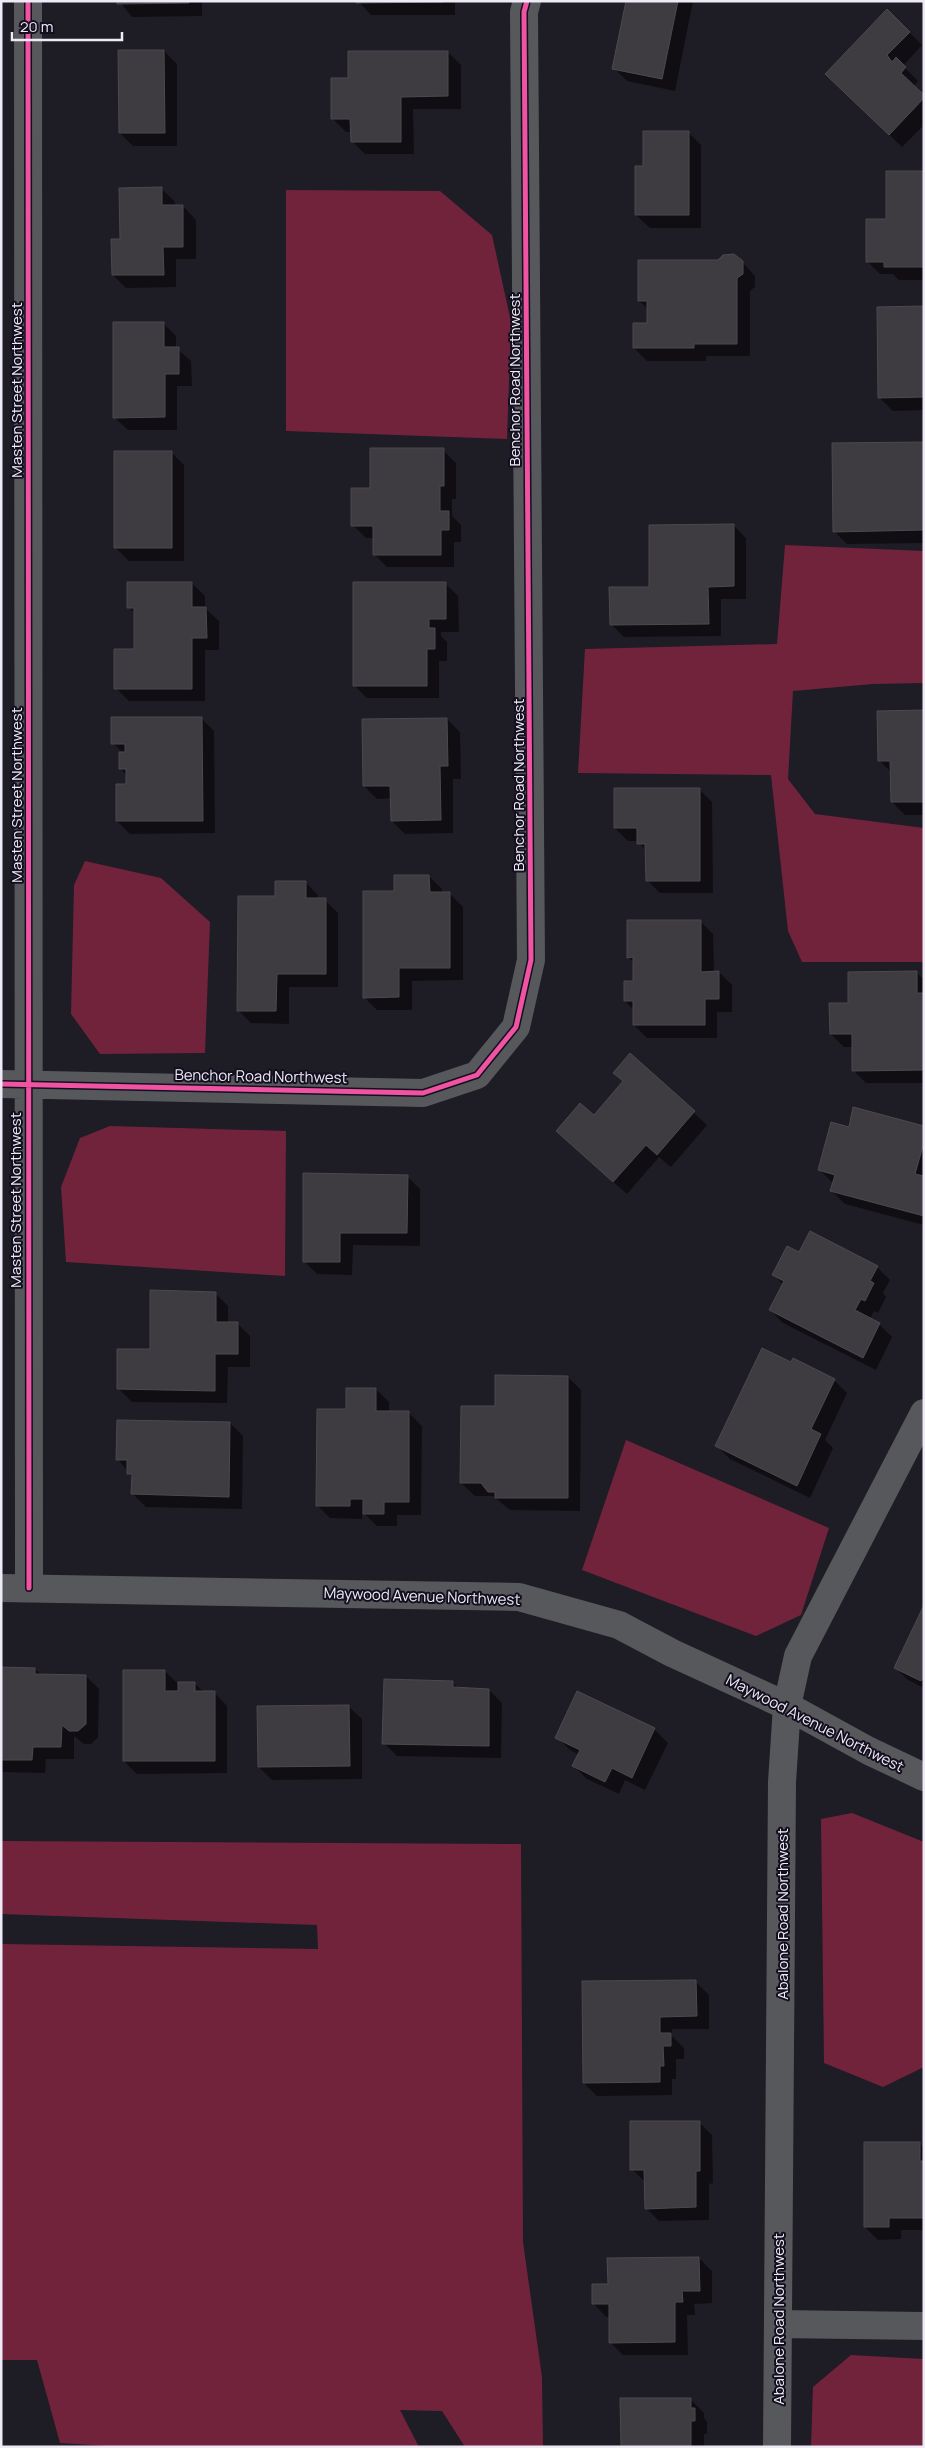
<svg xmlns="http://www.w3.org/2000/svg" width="925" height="2448" viewBox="0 0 925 2448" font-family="Manrope,sans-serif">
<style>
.forest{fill:#71233c}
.shadow{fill:#0007}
.building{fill:#3e3b41;stroke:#4c4950}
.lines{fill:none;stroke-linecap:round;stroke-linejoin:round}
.minor{stroke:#57585c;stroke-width:28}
.cycleway-casing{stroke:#140f1f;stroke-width:8}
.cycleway{stroke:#f153a3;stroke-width:5}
.labels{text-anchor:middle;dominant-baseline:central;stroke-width:4;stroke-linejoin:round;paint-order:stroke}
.street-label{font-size:15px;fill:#eeebf7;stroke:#140f1f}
</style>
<rect width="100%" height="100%" fill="#1e1c25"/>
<path class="forest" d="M286 190 440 191 492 235 511 322 507 439 286 431Z
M785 545 924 551V683L873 684 793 691 788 779 815 814 924 828V962H802L788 931 771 775 578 773 585 649 777 644Z
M85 861 161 878 210 922 205 1053 100 1054 71 1014 74 885Z
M110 1126 286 1131 285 1276 66 1262 61 1187 80 1138Z
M626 1440 829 1528 801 1615 756 1636 582 1570Z
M852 1813 924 1842V2067L883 2087 824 2063 821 1819Z
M1 1841 521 1844 523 2242 542 2377 543 2447H465L442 2411 400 2410 419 2447H123L60 2443 37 2360H1V1944L318 1949 317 1925 1 1914Z
M851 2355 924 2359V2447H811L813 2387Z"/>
<path class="shadow" d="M119 1H202V16L132 17Z
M358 1H455V15H371Z
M627 1H693L675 91 627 81 614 68Z
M909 32 922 45 903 66 918 81 913 87 924 97V125L902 147 840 87Z
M164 51 177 64V146H133L120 133Z
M448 52 461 65V109H413L414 154H365L352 141V132H346L333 119 350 80Z
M688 132 701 145V228H650L636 215 644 168Z
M924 172V280H899L893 274H880L867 261 887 220Z
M162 189 175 202V206H183L196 220V259H176V287L126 288 113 275 121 240Z
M718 261 742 262 755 276V287L750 291V356H706V361H647L634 348 649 324V310L639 301Z
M924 307V410L893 411 880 398Z
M163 323 176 336V348L191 361 192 386H177V430H128L114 417Z
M924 443V543L847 544 834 531Z
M443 450 456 463V499H452V516L461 525V542H454V567H387L374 554V538H366L353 525 372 490Z
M171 452 184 465V561H129L116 548Z
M733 525 746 538V599H721V636L624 637 611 624 650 588Z
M192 583 205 596V608L219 621V650H205V701H129L116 688 136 650V614L128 607Z
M445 583 458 596 459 632H441V636L447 642V661H439V698H367L354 685Z
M924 712V815H905L892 802V773L879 760Z
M201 718 214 731 215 833 130 834 117 821 127 785V776L120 768 123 753 113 743Z
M447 719 460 732 461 779H453V833L405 834 392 821V798L377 799 364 786Z
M699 789 712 802 713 893H660L647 880 646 851 638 841H628L615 828Z
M429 876 442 889V894H450L463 907V980L412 981V1010H377L364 997 395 892Z
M305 882 318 895V900H325L338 913V987H289V1024L251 1023 238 1010 276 897Z
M700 921 713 934 714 973 719 972 732 985V1012H717V1038H647L634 1025V1010L625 1001 634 982V963L628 957Z
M916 972 924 980V1083H866L853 1070V1047H844L831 1034 849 1004Z
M630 1055 707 1125 671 1167 659 1157 627 1194 570 1144 624 1082Z
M924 1127V1225L845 1204 832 1191 833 1183 820 1170 849 1129Z
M407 1176 420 1189V1246L353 1245 352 1275 317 1274 304 1261Z
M800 1254 877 1267 890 1280 883 1293 886 1297 878 1313 874 1311 870 1319 879 1324 892 1337 876 1370 783 1323 770 1310 784 1285 774 1275Z
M215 1293 228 1306V1323H237L250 1336V1367H228L227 1403 132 1402 119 1389 151 1351Z
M791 1363 834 1380 847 1393 825 1440 833 1448 810 1498 730 1459 717 1446Z
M568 1377 581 1390 580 1511 510 1510 493 1496H475L461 1483 496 1408Z
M376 1389 389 1402V1413H409L422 1426 421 1515H397V1526H377L362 1511V1519L330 1518 317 1505 347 1410Z
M230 1423 243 1436 242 1509 146 1507 133 1494V1478L118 1459Z
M924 1607V1688L908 1680 895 1667Z
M1 1668 35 1669 42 1675 86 1676 99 1689 98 1737 91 1744H84L74 1736V1759H46L45 1773 1 1772Z
M165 1671 179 1685 194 1683 204 1692H214L227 1706V1773L137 1774 124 1761Z
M452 1682 459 1689 489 1690 502 1703 501 1758 397 1756 384 1743Z
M578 1693 655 1730 668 1743 645 1790 625 1780 619 1794 587 1779 574 1766 579 1755 570 1750 557 1737Z
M348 1706 362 1719V1779L272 1780 259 1767Z
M696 1982 709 1995V2029H672V2036L684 2048V2059H676V2079H672V2095L597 2096 584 2083Z
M699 2122 712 2135 713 2183 709 2184V2220L659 2221 646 2208 645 2182 632 2169Z
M919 2143 924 2148V2230H901V2239L878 2240 865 2227Z
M699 2258 712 2271V2303L694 2304 695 2315H687L688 2355H623L610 2342V2317H606L593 2303 609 2285Z
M691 2400 704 2413V2418L707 2422V2434H704V2447H622Z"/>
<path class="building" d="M117 1H189V3L117 4Z
M356 1H443V2L356 3Z
M626 1H678L662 79 612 69Z
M887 9 910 32 887 55 892 62 896 57 906 67 901 73 924 95V98L889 135 825 74Z
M118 50H164L165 133H119Z
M348 51H448V96L401 97V142H351L350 119H331V78H348Z
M643 131H689V215H635V166H643Z
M886 171H924V267H884V262H866V219H886Z
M162 187V205H183V247H163L164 275H112L111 239H120L119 188Z
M734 254 743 261V274L737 278V344H694V348H633V323H647V301H638V260H718L723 255Z
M924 306V397L878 398 877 307Z
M113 322H164V347H179V374H165V417L113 418Z
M924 442V530L833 532 832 443Z
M370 448H444V486H440V511H449V530H441V555H373V526H351V488H370Z
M114 451H172V548H114Z
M734 524V586L708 587 709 624 610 625 609 587H649V525Z
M127 582H192V607H206L207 638H192V689H114V649H134V608H127Z
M353 582H446V619H429V628H435V649H427V686H353Z
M924 710V802H891L890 761H878L877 711Z
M111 717H202L203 821H116V784H126V769H119V752H125V744H111Z
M447 718 448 766H440L441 820 391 821 390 786H363L362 719Z
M614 788H700V881H646L645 844H637V828H614Z
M394 875H429L430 892H450V968H399V997L363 998V891H394Z
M275 881H306V898H326V974H277L276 1011H237L238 896H275Z
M627 920H701V972L719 971V999H705V1025H633V1001H624V981H633V957L627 958Z
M917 971V993H924V1070L852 1071V1034H830L829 1003H848V972Z
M630 1053 695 1111 657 1155 646 1145 613 1182 556 1131 580 1103 594 1115 623 1081 613 1073Z
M853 1107 924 1126V1142L915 1174 924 1176V1216L830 1191 835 1175 818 1170 831 1122 849 1127Z
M303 1173 408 1175 407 1233H340V1262H303Z
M810 1231 878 1266 870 1281 874 1283 865 1301 861 1299 855 1310 880 1323 863 1358 769 1310 784 1281 772 1275 787 1246 799 1252Z
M150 1290 216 1292V1322H238V1354H215V1391L117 1389V1349H150Z
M762 1348 791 1362 793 1358 835 1379 811 1429 821 1434 797 1486 715 1446Z
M495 1375 568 1376V1498H495V1492H488L481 1483H460L461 1406H495Z
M346 1388H376V1411H409V1502H384V1514H363V1499H350V1506H316L317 1409H346Z
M117 1420 230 1422 229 1497 131 1494 132 1474H127V1460H116Z
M924 1605V1675L921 1681 894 1668Z
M1 1667 35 1668V1674L86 1675V1724L78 1731H69L62 1725 61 1747H33L32 1760H1Z
M123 1670H165V1691H178V1682H195V1691H215V1761H123Z
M384 1679 453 1681V1687L489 1689V1746L382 1744Z
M577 1691 655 1728 632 1778 612 1768 605 1782 572 1766 580 1750 555 1738Z
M349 1705 350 1766 258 1767 257 1706Z
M696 1980 697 2016 660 2017V2033H671V2046H663L664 2066H660V2082L583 2083 582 1981Z
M630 2121H700V2171H696V2207L645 2209 644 2170H630Z
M864 2142H920V2161H924V2218H889V2227H864Z
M699 2257 700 2291H682L683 2302H675V2342L609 2343V2304H592V2284H608L607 2258Z
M620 2398H691V2408H695V2421H691V2447H621Z"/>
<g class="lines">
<path class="minor" d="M28 1 29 1588
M1 1084 423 1093 477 1075 516 1027 531 960 524 12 527 1
M1 1588 519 1597 619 1625 672 1653 787 1706 869 1751 924 1777
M778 2324 924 2326
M777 2447 782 1782 787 1706 798 1656 924 1413"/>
<defs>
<path id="cycleway" d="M28 1 29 1588
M1 1084 423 1093 477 1075 516 1027 531 960 524 12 527 1"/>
</defs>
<use href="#cycleway" class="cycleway-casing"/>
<use href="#cycleway" class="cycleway"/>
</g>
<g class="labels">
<g class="street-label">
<text transform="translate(514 380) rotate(-90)">Benchor Road Northwest</text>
<text transform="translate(16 390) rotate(-90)">Masten Street Northwest</text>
<text transform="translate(518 785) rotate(-90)">Benchor Road Northwest</text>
<text transform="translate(16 795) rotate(-90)">Masten Street Northwest</text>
<text transform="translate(261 1076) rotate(1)">Benchor Road Northwest</text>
<text transform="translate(15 1200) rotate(-90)">Masten Street Northwest</text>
<text transform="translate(422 1596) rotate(2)">Maywood Avenue Northwest</text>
<text transform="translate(815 1723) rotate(27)">Maywood Avenue Northwest</text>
<text transform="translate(782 1914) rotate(-90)">Abalone Road Northwest</text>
<text transform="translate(778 2319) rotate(-90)">Abalone Road Northwest</text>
</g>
</g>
<rect width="925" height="2448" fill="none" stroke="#eeebf7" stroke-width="5"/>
<path d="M12 32v8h110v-8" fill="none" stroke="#eeebf7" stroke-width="2.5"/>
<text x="20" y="32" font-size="15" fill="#eeebf7" stroke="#140f1f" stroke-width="4" paint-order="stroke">20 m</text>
</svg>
